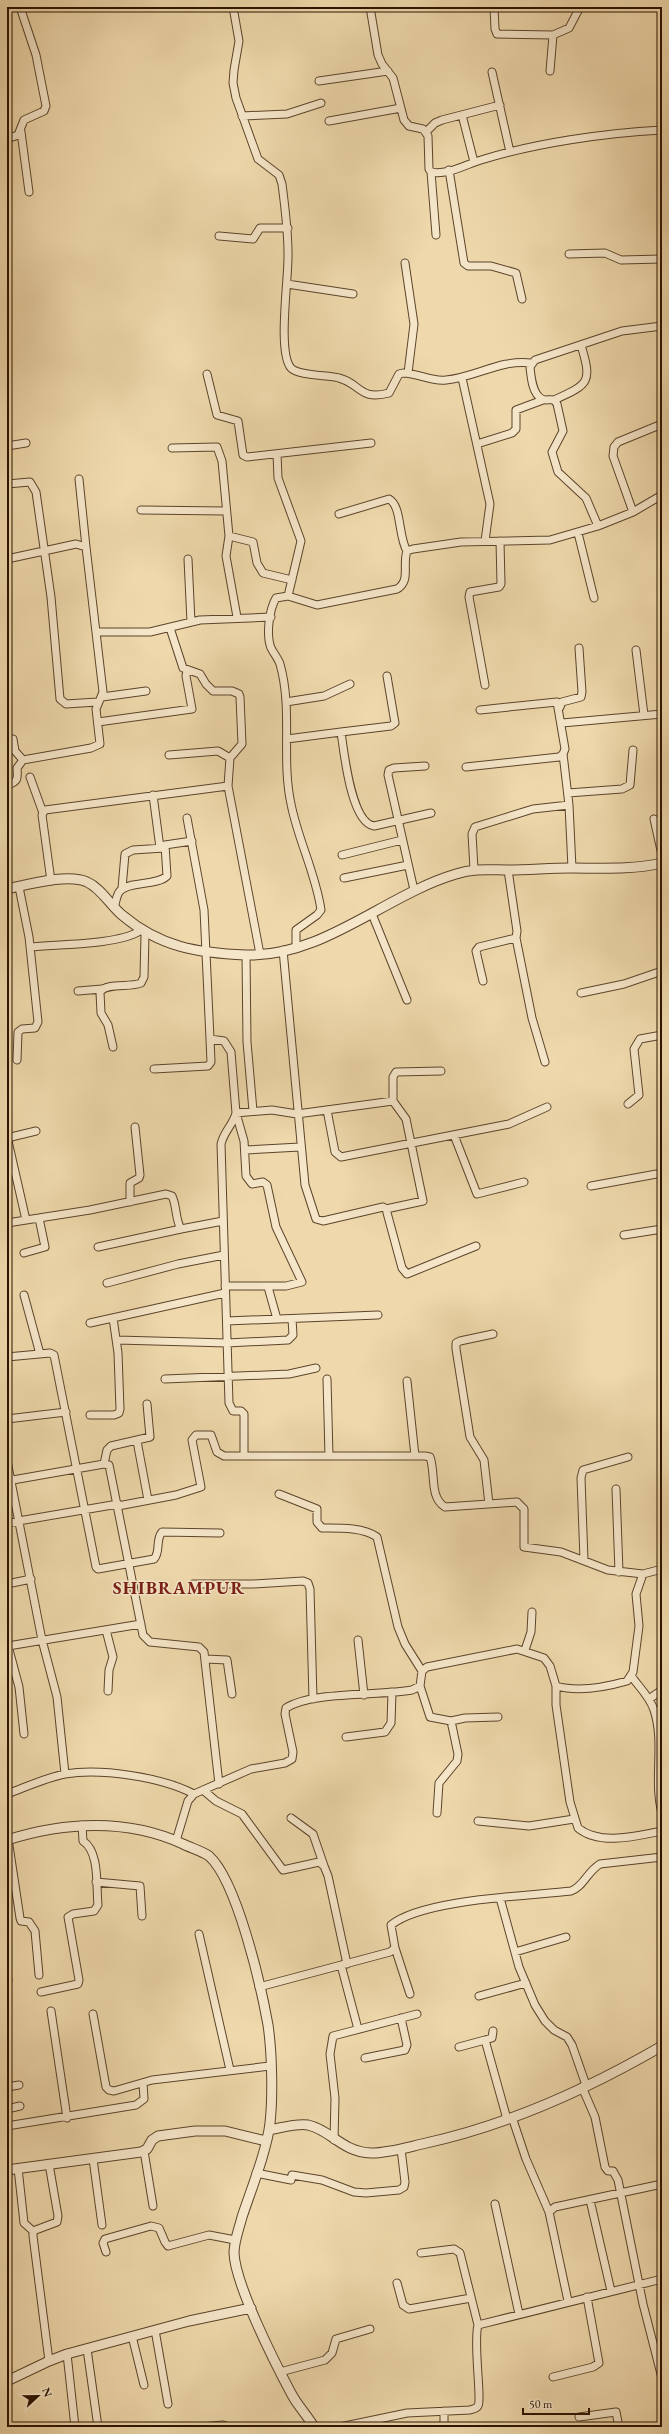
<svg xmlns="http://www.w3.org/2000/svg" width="669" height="2434" viewBox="0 0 669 2434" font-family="'EB Garamond',serif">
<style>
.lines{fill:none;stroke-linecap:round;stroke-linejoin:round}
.minor-casing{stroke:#5c442b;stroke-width:9}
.tertiary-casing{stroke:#5c442b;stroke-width:11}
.minor{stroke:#f5e6c9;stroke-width:7}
.tertiary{stroke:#f5e6c9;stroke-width:9}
.labels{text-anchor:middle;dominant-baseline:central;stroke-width:3;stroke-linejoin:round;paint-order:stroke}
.district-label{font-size:18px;font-weight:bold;letter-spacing:1px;fill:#7a1f14;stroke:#f5e6c9}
</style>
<rect width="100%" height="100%" fill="#efd9ac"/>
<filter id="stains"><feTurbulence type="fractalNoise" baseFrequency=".005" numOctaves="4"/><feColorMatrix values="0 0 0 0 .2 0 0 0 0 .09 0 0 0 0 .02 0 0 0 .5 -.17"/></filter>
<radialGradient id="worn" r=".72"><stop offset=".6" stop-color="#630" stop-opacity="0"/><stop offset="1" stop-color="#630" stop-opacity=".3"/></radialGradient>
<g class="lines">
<defs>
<path id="minor" d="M233 7 239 41 234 70 233 83 236 98 258 159 279 175 282 184C285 207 288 230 288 253 289 277 277 352 291 368 298 376 328 375 339 378 360 383 359 401 389 393L399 374 403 373C418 373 431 382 446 380 476 377 501 359 531 363
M370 7 378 55 382 64 393 78 404 120 409 126 423 129 428 136 429 169 431 172C446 176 467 164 481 160 535 143 605 133 662 130
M494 7 495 29 497 34 553 35
M550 71 553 35 569 28 580 7
M492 72 510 152
M319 81 388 71
M462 115 474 162
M242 116 287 114 321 103
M329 121 401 108
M427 131 435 123 442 120 500 105
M21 132 29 192
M7 139 18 135 24 120 44 111 46 106 36 55 20 7
M449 170 464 263 468 266H491L516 273 522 299
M431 172 436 235
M219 236 253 239 260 228H288
M569 254 605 253 621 260 662 259
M405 263 414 324 408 373
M287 284 353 294
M662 326 622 331 535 360 530 367C531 376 532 394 542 399 545 401 550 399 554 400L557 404 563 431 552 452 558 472 586 498 598 526 633 512 662 495
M207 374 217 415 238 421 243 455 247 457 371 443
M462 378 490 504 485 541
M554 400C590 384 592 382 581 345
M477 444 512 433 516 429V410L543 400
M7 446 26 443
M172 448 217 447 222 461 229 536 253 542 257 563 263 573 292 580
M277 454 278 478 301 541 288 596
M79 479 86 547
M7 484 30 482 36 492 51 597 60 699 66 704 97 702
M141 510 226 511
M633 512 613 456 614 447 618 442 662 424
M339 514 389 499C402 506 398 537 407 551
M578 533 594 598
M229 536 226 556 237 617
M7 559 76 544 86 547 103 692 96 709 100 744 91 748 23 760 17 768C18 779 18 782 7 785
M188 559 191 622
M170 628 183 668 200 674 206 684 213 691H232L239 694 240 697 242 744 230 758 228 786 260 954
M96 632H150L200 620 271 617
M636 650 644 715
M485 685 469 597 470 592 499 587 501 584 500 541
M102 697 146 691
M286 702 324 696 350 684
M560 707 562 702 581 697 582 692 579 648
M98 722 192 709 186 676 187 670
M562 723 662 714
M341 732 391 726 395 723 387 676
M13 739 15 751 23 760
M287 739 341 732C344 752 351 823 374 826L431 813
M563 754 569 805 572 868
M169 755 218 751 230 758
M466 767 559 757 563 754 565 749 557 702 480 710
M30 777 43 813
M568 793 622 789 630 785 633 750
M153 795 160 848
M187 818 204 910 210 1039 224 1041 231 1052 236 1113C233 1125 224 1131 221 1144L229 1403 233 1411H241L244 1414V1456
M654 819 662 855
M342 855 402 840
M474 869 472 834 475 827 533 809 569 805
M344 878 408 865
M51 881 42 815 45 810 228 786
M122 888 125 854 133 850 164 848
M414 890 388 775 389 770 394 768 425 766
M114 908C116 903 116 895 120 891 128 881 157 886 167 876L165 845 192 841
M372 914 407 1000
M516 938 532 1018 545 1062
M30 947C59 944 117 945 140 931
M296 947V930L317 915 321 910C316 874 298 840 291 804 281 758 293 710 280 664 278 658 274 654 271 648 266 635 269 610 276 598L288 596 317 605 397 589C411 581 402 565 407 551L413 549 461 542 550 540 598 526
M283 950 305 1185 316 1219 323 1221 383 1207 386 1209 402 1268 407 1274 476 1246
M246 955 247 1042 253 1111
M483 981 476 951 479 947 516 938 517 931 508 870
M78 991 102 989
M581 993 624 984 662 971
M113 1047 108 1025 101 1013 100 992C107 982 130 988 141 983L144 977 145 934
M17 1060 18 1032 22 1029 35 1028 38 1022 29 937 19 887
M154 1069 208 1066 211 1062 210 1039
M393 1101V1077L396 1072 441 1071
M628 1104 639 1095 634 1049 640 1039 662 1035
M327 1110 335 1152 341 1157 509 1124 547 1107
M454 1135 477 1194 524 1182
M245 1150 300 1147
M591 1186 662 1173
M130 1202V1183L139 1178 140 1175 135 1127
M26 1220 8 1141 11 1137 36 1131
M7 1223 90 1210 166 1194 172 1196C177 1206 175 1219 181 1229L223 1221
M624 1235 662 1229
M98 1247 181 1229
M24 1253 45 1247 39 1218
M107 1283 178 1264 224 1255
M225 1286H286L302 1282 276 1227 267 1185 263 1182 252 1184 246 1176 244 1141 236 1113 272 1110 297 1114 393 1101 406 1119 423 1201 386 1209
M268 1287 277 1319
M24 1295 40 1354
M227 1321 378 1315
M90 1323 225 1293
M117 1340 227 1343 288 1340 293 1335 292 1319
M7 1357 50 1353 54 1355 96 1567 98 1569 154 1559C161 1552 155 1540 162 1532L220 1533
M165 1379 289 1374 316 1368
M327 1379 329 1456
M407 1381 415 1456
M90 1415H114L119 1413 120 1409 118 1353 113 1318
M7 1419 66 1412
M137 1441 148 1500
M7 1461 42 1640 57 1697 65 1774
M104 1464 107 1450 111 1446 150 1437 147 1404
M7 1481 104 1464 109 1465 143 1635 150 1642 199 1647 204 1652 219 1784
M616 1489 619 1572
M279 1494 317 1509V1522L322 1528C338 1528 363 1527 377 1537L398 1627 405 1644 422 1671
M489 1504 484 1460 470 1437 456 1349V1343L460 1341 493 1334
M118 1506 176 1495 201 1487 192 1440 196 1435H211L217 1452 224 1456H425L430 1457C436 1474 429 1497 445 1507L517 1502 524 1509V1547L561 1552 608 1570 643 1574
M7 1523 118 1504
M584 1560 581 1478 583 1470 628 1457
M7 1584 31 1579
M193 1584H253L303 1581 308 1583 310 1589 313 1699
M106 1630 113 1657 109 1670 108 1691
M358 1640 364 1695
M525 1650 531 1632 532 1612
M206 1659 227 1660 232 1694
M632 1677C639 1687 650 1697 654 1710 665 1743 653 1780 662 1813
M420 1686 430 1717 451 1721 458 1754 457 1761 439 1783 437 1813
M556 1686V1705L570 1802 578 1828C600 1846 636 1836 662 1831
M649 1699 662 1690
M451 1721 465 1718 498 1717
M24 1734 19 1687 8 1646 141 1624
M346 1737 385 1732 391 1723 392 1692
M203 1790 216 1801 242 1814 283 1870 319 1862 324 1866 328 1876 347 1964
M7 1794C26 1787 45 1778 65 1774 101 1768 161 1777 194 1794
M291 1818 313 1834 324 1866
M478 1821 529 1826 574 1819
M8 1839 20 1918 21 1921 29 1922 35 1931 39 1975
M176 1841 188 1801 194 1794 251 1769 285 1763 292 1759 293 1752 285 1714 286 1708C312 1691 379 1696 412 1690L420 1686 422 1671 427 1667 517 1649 544 1658 550 1666 556 1686C577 1692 606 1687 627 1681L633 1672 639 1626 636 1594 643 1574 662 1569
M96 1882 140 1886 142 1916
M500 1898 519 1967 535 2005 545 2021 554 2030 567 2037 572 2045 586 2085
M199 1934 230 2070
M395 1948 410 1994
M515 1952 566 1937
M341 1965 358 2029
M7 1973 8 1980
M259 1987 390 1952 395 1948 391 1925C423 1899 528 1896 571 1891 583 1887 587 1872 600 1864L662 1857
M41 1992 78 1984 79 1980 68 1917 73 1914 94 1911 98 1905C96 1887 100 1852 83 1841L82 1825
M479 1996 526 1983
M51 2011 67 2118
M93 2014 106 2087 109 2090 114 2091 152 2080 270 2066
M493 2031 492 2038 485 2040 507 2119
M459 2047 485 2040
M365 2058 405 2050 407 2045 401 2018
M7 2087 19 2085
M582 2087 595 2117 605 2167 608 2171H613L618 2180 643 2304 662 2378
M7 2109 20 2106
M512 2117 526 2159 549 2212
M7 2126 136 2105 144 2099 143 2083
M334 2140 335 2098 330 2054 333 2036 417 2014
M144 2151 153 2206
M93 2159 102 2225
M18 2168 24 2223 33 2231
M256 2173 291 2180 292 2175 322 2180 354 2192 366 2193 399 2190 404 2187 405 2182 401 2149
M590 2200 611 2291
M495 2204 519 2314
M106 2252 103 2243 105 2239 151 2226 159 2228 165 2242 168 2246 209 2235 235 2240
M421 2253 454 2249 460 2253 478 2325
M397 2283 403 2305 409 2309 471 2298
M568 2301 549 2212 555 2207 662 2184
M155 2330 168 2404
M132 2336 144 2385
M87 2349 98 2427
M67 2354 75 2427
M49 2361 33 2236V2231L57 2222 58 2216 49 2164
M280 2372 325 2360 332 2353 336 2339 370 2329
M553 2377 593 2367 599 2363 587 2297
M444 2411V2427
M579 2417 616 2412 619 2427
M201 2427 223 2425 228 2427
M340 2427 407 2413 470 2410C473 2409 476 2409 478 2406 482 2399 473 2342 478 2325L662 2279"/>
<path id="tertiary" d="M7 889C27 885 68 873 87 882 101 888 110 905 122 915 160 947 197 953 246 955 324 957 385 895 456 874 474 868 490 870 508 870 529 870 550 868 571 868 602 868 632 870 662 863
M7 1840C64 1822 127 1818 183 1844 191 1848 202 1851 209 1856 237 1881 261 1986 268 2025 272 2052 273 2096 270 2123 267 2150 251 2190 242 2217 239 2229 234 2241 234 2253 235 2284 275 2363 291 2393 297 2405 307 2415 314 2427
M269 2130C281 2128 297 2123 308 2125 331 2130 342 2152 371 2153 388 2153 405 2148 422 2144 506 2126 588 2089 662 2046
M7 2170 141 2152 147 2149 152 2140 158 2136 195 2131H225L266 2141
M7 2381 49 2361 67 2354 189 2321 251 2308"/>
</defs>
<use href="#minor" class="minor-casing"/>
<use href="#tertiary" class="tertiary-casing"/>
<use href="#minor" class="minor"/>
<use href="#tertiary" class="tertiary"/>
</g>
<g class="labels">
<g class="district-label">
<text x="179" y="1587">SHIBRAMPUR</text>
</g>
</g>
<rect width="669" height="2434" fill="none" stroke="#efd9ac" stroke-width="24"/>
<rect x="8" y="8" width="653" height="2418" fill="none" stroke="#2b1300" stroke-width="2"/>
<rect x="12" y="12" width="645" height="2410" fill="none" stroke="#2b1300"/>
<g transform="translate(38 2396) rotate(68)" stroke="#f5e6c9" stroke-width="3" paint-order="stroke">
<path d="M0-3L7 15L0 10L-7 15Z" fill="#2b1300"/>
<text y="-6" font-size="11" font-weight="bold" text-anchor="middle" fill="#2b1300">N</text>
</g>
<path d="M523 2408v6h66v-6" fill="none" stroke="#2b1300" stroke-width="2"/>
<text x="529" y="2408" font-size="12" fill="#2b1300" stroke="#f5e6c9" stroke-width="3" paint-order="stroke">50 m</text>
<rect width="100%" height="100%" filter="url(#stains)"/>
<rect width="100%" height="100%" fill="url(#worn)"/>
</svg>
